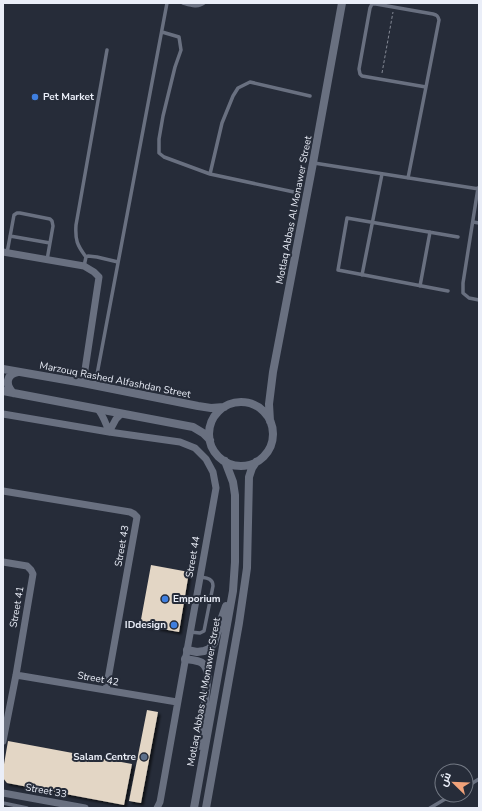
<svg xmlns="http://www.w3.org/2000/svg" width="482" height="811" viewBox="0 0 482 811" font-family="'Nunito Sans',Cairo,sans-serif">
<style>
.building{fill:#e3d6c5;filter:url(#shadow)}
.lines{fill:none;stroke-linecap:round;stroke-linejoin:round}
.path{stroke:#848995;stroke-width:1;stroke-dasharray:3 2;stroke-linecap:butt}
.service{stroke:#697080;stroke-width:3.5}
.minor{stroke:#697080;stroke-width:7}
.tertiary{stroke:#697080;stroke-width:8}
.shop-dot{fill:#3f7fe0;stroke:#262c39;stroke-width:1.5}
.service-dot{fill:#5c6f8a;stroke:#262c39;stroke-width:1.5}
.labels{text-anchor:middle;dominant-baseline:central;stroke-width:4;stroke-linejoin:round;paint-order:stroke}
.poi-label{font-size:10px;font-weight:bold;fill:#eaeef8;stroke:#262c39;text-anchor:start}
.street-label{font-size:10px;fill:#eaeef8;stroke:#262c39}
</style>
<defs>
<filter id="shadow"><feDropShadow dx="2.5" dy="2.5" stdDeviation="1" flood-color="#0009"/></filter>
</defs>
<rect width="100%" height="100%" fill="#262c39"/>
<path class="building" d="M151 565 189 572 179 632 140 625Z
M147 710 158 712 141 803 129 801Z
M8 741 132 764 124 805 7 783 3 778V770Z"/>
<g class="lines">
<path class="path" d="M382 73 393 12"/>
<path class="service" d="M183 3C190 5 198 8 204 3
M372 4H376L433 14C437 15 438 16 439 20L426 87 362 76 360 74 359 69 370 8Z
M162 32 179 37 181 50 175 67 163 116 159 139V153L164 157 210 174 294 192
M314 163 479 189
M210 174 222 123 233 96 238 88 250 82 310 96
M408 178 426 87
M478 188 463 283V293L469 298 479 300
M473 222 479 223
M10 236 50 243
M7 253 14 215 17 213H20L50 219 52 221 53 226 47 260
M86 257C77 245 75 240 76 225L107 50
M84 266 86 257 88 256 97 257 118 262
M362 275 382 174
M420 286 430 232
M448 291 338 270 347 218 458 237
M95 385 167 3
M190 632 200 633 204 631 213 586C213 578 206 578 200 577
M466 787 479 779
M3 803 27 808
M430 808 452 795"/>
<path class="minor" d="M3 252 84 266 94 272 99 277 83 383
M98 409C103 416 106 423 109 432
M3 414 109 432 180 442 195 448 206 459 213 472 216 488 160 802 157 808
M109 432 116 419 121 414
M3 491 130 512 134 514 137 517 106 690
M3 562 27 566 31 570 33 574 16 675 3 741
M16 675 177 702
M3 793 85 808"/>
<path class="tertiary" d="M3 369 83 383 198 406 211 408 224 407
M3 391 193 427 203 433 210 440
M13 393C5 385 6 374 18 372
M209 434a32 32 0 1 1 64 0a32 32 0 1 1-64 0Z
M270 421 269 404 273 372 313 163 342 3
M187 650 197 652 204 651 209 649 214 643 220 623 226 606
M185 659C198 661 205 660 208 674L201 737V746
M194 808 233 591 235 562V495L233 482 225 461
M206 808 239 623 247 568 249 477 252 468 256 462"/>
</g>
<g class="shop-dot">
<circle cx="35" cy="97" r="4"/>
<circle cx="165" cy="599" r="4"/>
<circle cx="174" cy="625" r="4"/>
</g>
<circle class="service-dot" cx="144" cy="757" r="4"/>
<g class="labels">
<g class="poi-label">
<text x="43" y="97">Pet Market</text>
<text x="173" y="599">Emporium</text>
<text x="166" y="625" text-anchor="end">IDdesign</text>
<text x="136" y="757" text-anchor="end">Salam Centre</text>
</g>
<g class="street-label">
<text transform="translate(294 210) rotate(-79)">Motlaq Abbas Al Monawer Street</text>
<text transform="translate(115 380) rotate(11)">Marzouq Rashed Alfashdan Street</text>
<text transform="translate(122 546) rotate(-80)">Street 43</text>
<text transform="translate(193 557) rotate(-80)">Street 44</text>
<text transform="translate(17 607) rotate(-80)">Street 41</text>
<text transform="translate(98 679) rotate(10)">Street 42</text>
<text transform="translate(204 692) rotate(-80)">Motlaq Abbas Al Monawer Street</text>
<text transform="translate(46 791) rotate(10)">Street 33</text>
</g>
</g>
<rect width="482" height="811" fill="none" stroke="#eaeef8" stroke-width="8"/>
<g transform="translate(454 783) rotate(293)"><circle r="19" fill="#262c39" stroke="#747a85"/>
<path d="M0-3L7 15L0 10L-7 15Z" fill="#f0a27a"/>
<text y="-6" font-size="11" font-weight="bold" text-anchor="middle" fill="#eaeef8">ش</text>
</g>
</svg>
